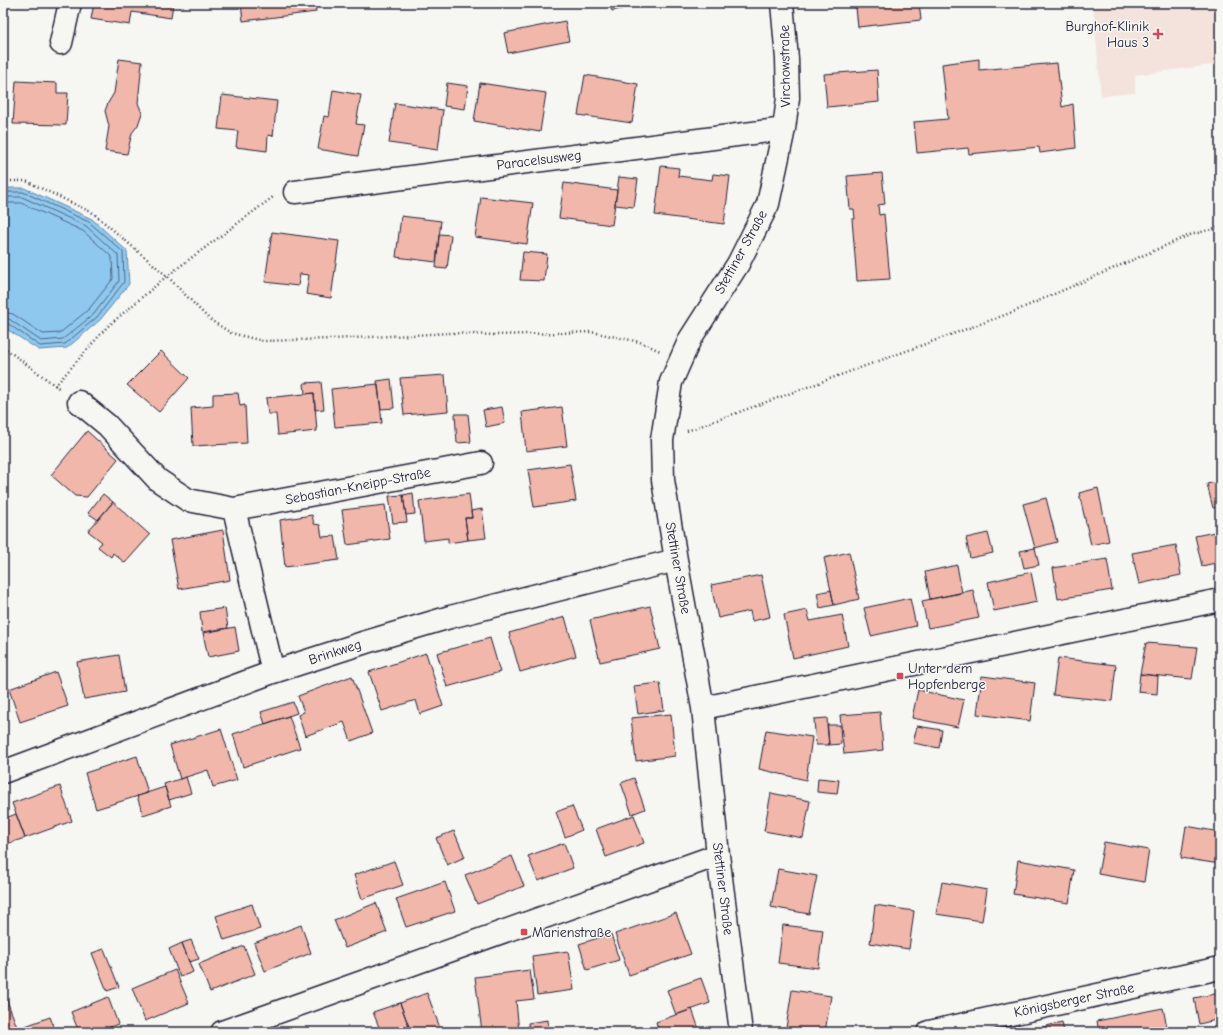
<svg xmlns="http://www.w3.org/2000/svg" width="1223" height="1035" viewBox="0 0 1223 1035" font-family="'Comic Neue',sans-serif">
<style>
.built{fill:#f4e3dc}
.water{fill:#8fc8ee;stroke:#6386a6}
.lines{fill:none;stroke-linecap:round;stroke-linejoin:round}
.shore{stroke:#4e6483;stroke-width:1}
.building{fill:#f1b7aa;stroke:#22223b}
.minor-casing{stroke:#22223b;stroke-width:25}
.path{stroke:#22223b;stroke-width:2.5;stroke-dasharray:1 3;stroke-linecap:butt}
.minor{stroke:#f6f6f2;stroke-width:22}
.poi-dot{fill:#d1495b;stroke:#f6f6f2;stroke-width:1.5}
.labels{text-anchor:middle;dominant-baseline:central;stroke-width:3;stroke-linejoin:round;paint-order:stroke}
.poi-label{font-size:14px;fill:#22223b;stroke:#f6f6f2;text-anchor:start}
.street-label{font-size:14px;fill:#22223b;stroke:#f6f6f2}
</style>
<rect width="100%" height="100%" fill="#f6f6f2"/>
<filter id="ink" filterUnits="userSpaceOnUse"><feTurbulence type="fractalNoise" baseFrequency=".025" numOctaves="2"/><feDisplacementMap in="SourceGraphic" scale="8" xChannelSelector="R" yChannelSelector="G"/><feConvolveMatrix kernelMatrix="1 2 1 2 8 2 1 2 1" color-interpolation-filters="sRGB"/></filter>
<g filter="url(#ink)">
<path class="built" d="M1093 3H1220V64L1135 75V93L1101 96Z"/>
<path class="water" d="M3 188H24L92 219 127 251 129 284 100 320 67 348 39 350 5 328 3 324Z"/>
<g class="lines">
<path class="shore" d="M3 192H23L89 222 123 252 124 282 97 317 65 344 40 346 7 323H3
M3 197H22L86 226 118 255 119 281 94 314 63 339 41 341 9 319 3 318
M3 203H21L83 231 112 257 113 279 89 309 60 333 43 334 13 314 3 312"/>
</g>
<path class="building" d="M94 3H173L171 18 132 12 130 25 91 19Z
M241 3H315L316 12 243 21Z
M610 3H632L633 6 612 11Z
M901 3H919L921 20 858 27 856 8Z
M565 21 569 41 508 53 504 33Z
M119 59 142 62 138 103 142 113 138 125 132 133 127 154 105 151 109 126 105 111 108 103 114 93Z
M979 59V70L1057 63 1062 107 1073 104 1076 148 1040 153 1039 147 969 154 968 148 917 153 914 122 948 119 942 64Z
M877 70 879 102 827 107 824 74Z
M585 75 638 84 632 123 578 115Z
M16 81 57 83V93H68L66 125 13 124Z
M447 83 468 86 465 109 444 106Z
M480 83 546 93 540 132 474 121Z
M333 90 361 95 356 124 364 125 358 156 318 149 324 116 329 117Z
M222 95 277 101 273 136 268 135 267 151 236 147 238 131 218 129Z
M395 103 443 110 438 150 389 143Z
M661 166 679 168 678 176 712 180 713 174 730 176 724 224 655 215Z
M882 173 885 204 878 205 879 215 884 214 890 279 857 281 852 219H855L854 209H850L847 176Z
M619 177 638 179 634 207 615 205Z
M564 183 617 190 612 225 559 218Z
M481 197 533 203 527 244 475 237Z
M401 216 441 221 436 262 396 257Z
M272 232 339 241 331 298 306 294 309 275 300 274 298 286 265 282Z
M439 234 451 235 447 269 436 268Z
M523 252 547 254 544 281 520 280Z
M161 351 189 378 159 412 127 385Z
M445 375 448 411 404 415 400 378Z
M391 379 394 408 381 409 377 381Z
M321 382 324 409 315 410 314 393 305 394 304 383Z
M378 384 382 423 335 427 331 389Z
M238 393 240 406 245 405 247 443 193 446 191 408 213 406V394Z
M314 393 317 431 278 435 276 414H268L266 398Z
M502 407 505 423 486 427 483 410Z
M562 407 567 446 526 451 522 412Z
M455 414H468L471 442 457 443Z
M87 431 118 459 87 497 75 496 51 475Z
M570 464 576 501 534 507 528 470Z
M1220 481V507L1213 508 1207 484Z
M1098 488 1109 541 1091 545 1079 493Z
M413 493 415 514 406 515 403 495Z
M103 494 113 502 98 520 88 513Z
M469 494 472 518H465L468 540 448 543V538L424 541 419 501Z
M403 495 407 522 393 523 389 496Z
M1046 498 1057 542 1035 548 1023 504Z
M113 502 150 535 125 563 113 553 111 557 98 547 102 542 88 531Z
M385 505 390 539 347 545 342 510Z
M482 509 486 538 468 540 465 518H472L471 511Z
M312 515 314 524 320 525 322 537 335 536 339 560 285 567 280 520Z
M223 530 230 580 179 589 170 540Z
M1220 531V562L1202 566 1195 536Z
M988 533 993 553 970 558 966 538Z
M1176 545 1181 575 1139 584 1132 553Z
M1035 548 1039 565 1024 568 1020 551Z
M849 552 859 599 834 605 824 558Z
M1107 559 1112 590 1058 599 1053 568Z
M957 565 962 593 930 599 925 572Z
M1031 572 1037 602 994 611 988 582Z
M761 575 770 617 752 621 750 611 718 618 711 585Z
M831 590 834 605 820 608 817 593Z
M973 590 979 618 928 628 922 601Z
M910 598 916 626 871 636 864 608Z
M650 606 660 649 600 662 590 620Z
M225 608 228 628 202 632 200 612Z
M807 610 810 621 842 615 848 646 793 658 784 615Z
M565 617 576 656 520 672 509 633Z
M235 627 239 651 208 657 203 633Z
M490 638 500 672 447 687 437 653Z
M1146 643 1197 647 1192 679 1140 674Z
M426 653 443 706 420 714 416 700 382 711 369 672Z
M119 655 125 692 84 699 77 662Z
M1058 658 1116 665 1112 701 1053 695Z
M56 672 68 706 20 722 9 689Z
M1140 674 1158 676 1157 694 1138 692Z
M352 676 372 733 351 741 344 722 305 736 298 715 304 712 298 696Z
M982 676 1035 683 1030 721 977 714Z
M660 683 664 710 638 714 634 686Z
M918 690 964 700 958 727 912 718Z
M293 702 297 713 265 724 261 712Z
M880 712 883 750 844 754 840 715Z
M671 714 675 756 636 761 631 718Z
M289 716 300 748 243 767 233 734Z
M827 718 829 745H816L814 719Z
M827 725H840L841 744 829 745Z
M917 726 942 730 939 748 913 743Z
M221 729 237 780 213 787 208 770 180 779 170 745Z
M766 730 812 737 806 780 759 769Z
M137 756 148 793 96 809 85 773Z
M186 777 191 793 169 800 164 784Z
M634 778 645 809 632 814 621 783Z
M818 778 839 780 837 794 817 792Z
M60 786 72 821 25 838 12 803Z
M165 787 171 806 143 815 137 796Z
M771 793 810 801 803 838 764 831Z
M572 806 582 830 565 837 556 812Z
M16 814 25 838 3 845V819Z
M634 815 644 843 606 857 596 829Z
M1186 826 1220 832V864L1181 858Z
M454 831 465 857 447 865 436 838Z
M1104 842 1149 850 1144 882 1098 874Z
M564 843 573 868 538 881 528 856Z
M512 856 524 886 477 904 465 875Z
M1018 860 1074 870 1069 903 1013 894Z
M394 861 403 885 362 899 354 875Z
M778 869 817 876 809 914 771 907Z
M445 882 455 911 406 927 396 899Z
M942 882 987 890 982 921 936 914Z
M376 903 387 932 345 948 334 920Z
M252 904 260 929 224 940 216 916Z
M875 905 914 911 909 949 870 943Z
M676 913 691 954 629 975 615 934Z
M301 925 311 953 265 971 254 943Z
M783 925 823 930 818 968 778 963Z
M611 934 619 960 587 970 579 944Z
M191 940 199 959 189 962 182 943Z
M182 943 193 972 180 977 169 949Z
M244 946 255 974 210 992 199 964Z
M104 949 119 987 107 991 92 953Z
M568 951 574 990 537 995 532 956Z
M175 970 189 1003 145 1021 132 988Z
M530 970 534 999 516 1001 519 1032H482L475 977Z
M701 978 710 1003 676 1015 667 990Z
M3 990 17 1027 4 1032H3Z
M792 990 831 996 825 1032H812L786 1028Z
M427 993 440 1028 428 1032H411L400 1003Z
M1220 993V1019L1199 1024 1194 998Z
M108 997 118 1024 97 1032H79L71 1012Z
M400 1003 411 1032H381L373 1012Z
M1163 1008 1168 1032H1099L1097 1021Z
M692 1009 700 1032H659L656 1022Z
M50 1017 56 1032H9Z
M1220 1019V1032H1218L1215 1020Z
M548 1020 549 1032H529L528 1023Z
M1062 1022 1064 1032H1024Z"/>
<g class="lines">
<defs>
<path id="minor" d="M61 43 70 3
M295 192 784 129
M79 402 107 425 158 480 188 500 234 509 273 672
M234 509 481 463
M703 708 1220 600
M3 772 273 672 366 642 450 617 676 560
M222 1032 718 855
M741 1032 718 855 703 708 676 560 663 480 662 440 671 382 690 339 738 264 768 204 784 129 788 98 787 59 782 3
M929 1032 1220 968"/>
</defs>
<use href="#minor" class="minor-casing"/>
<path class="path" d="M3 181H26L93 213 167 276 209 319 231 333 263 341 331 339 451 333 494 335 592 332 640 342 660 351
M3 347 60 389
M55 386 107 327 167 276 273 197
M687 431 1013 312 1190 235 1220 227"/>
<use href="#minor" class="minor"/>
</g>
</g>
<g class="poi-dot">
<path d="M1156 28h4v4h4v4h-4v4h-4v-4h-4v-4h4z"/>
<rect x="896" y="672" width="8" height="8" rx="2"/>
<rect x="520" y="928" width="8" height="8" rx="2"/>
</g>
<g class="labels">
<g class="poi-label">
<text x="1149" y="26" text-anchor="end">Burghof-Klinik<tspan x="1149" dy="16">Haus 3</tspan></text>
<text x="908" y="668">Unter dem<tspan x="908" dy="16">Hopfenberge</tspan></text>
<text x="532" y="932">Marienstraße</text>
</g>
<g class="street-label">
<text transform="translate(785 66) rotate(-91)">Virchowstraße</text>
<text transform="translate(539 160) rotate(-7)">Paracelsusweg</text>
<text transform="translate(741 252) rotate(-61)">Stettiner Straße</text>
<text transform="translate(358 486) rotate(-11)">Sebastian-Kneipp-Straße</text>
<text transform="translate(678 568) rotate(80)">Stettiner Straße</text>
<text transform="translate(335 652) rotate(-18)">Brinkweg</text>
<text transform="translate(723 889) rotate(83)">Stettiner Straße</text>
<text transform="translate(1074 1000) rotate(-12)">Königsberger Straße</text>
</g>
</g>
<rect width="1223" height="1035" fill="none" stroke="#f6f6f2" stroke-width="16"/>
<rect x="8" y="8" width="1207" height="1019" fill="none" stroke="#22223b" stroke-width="1.5" filter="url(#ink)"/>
</svg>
